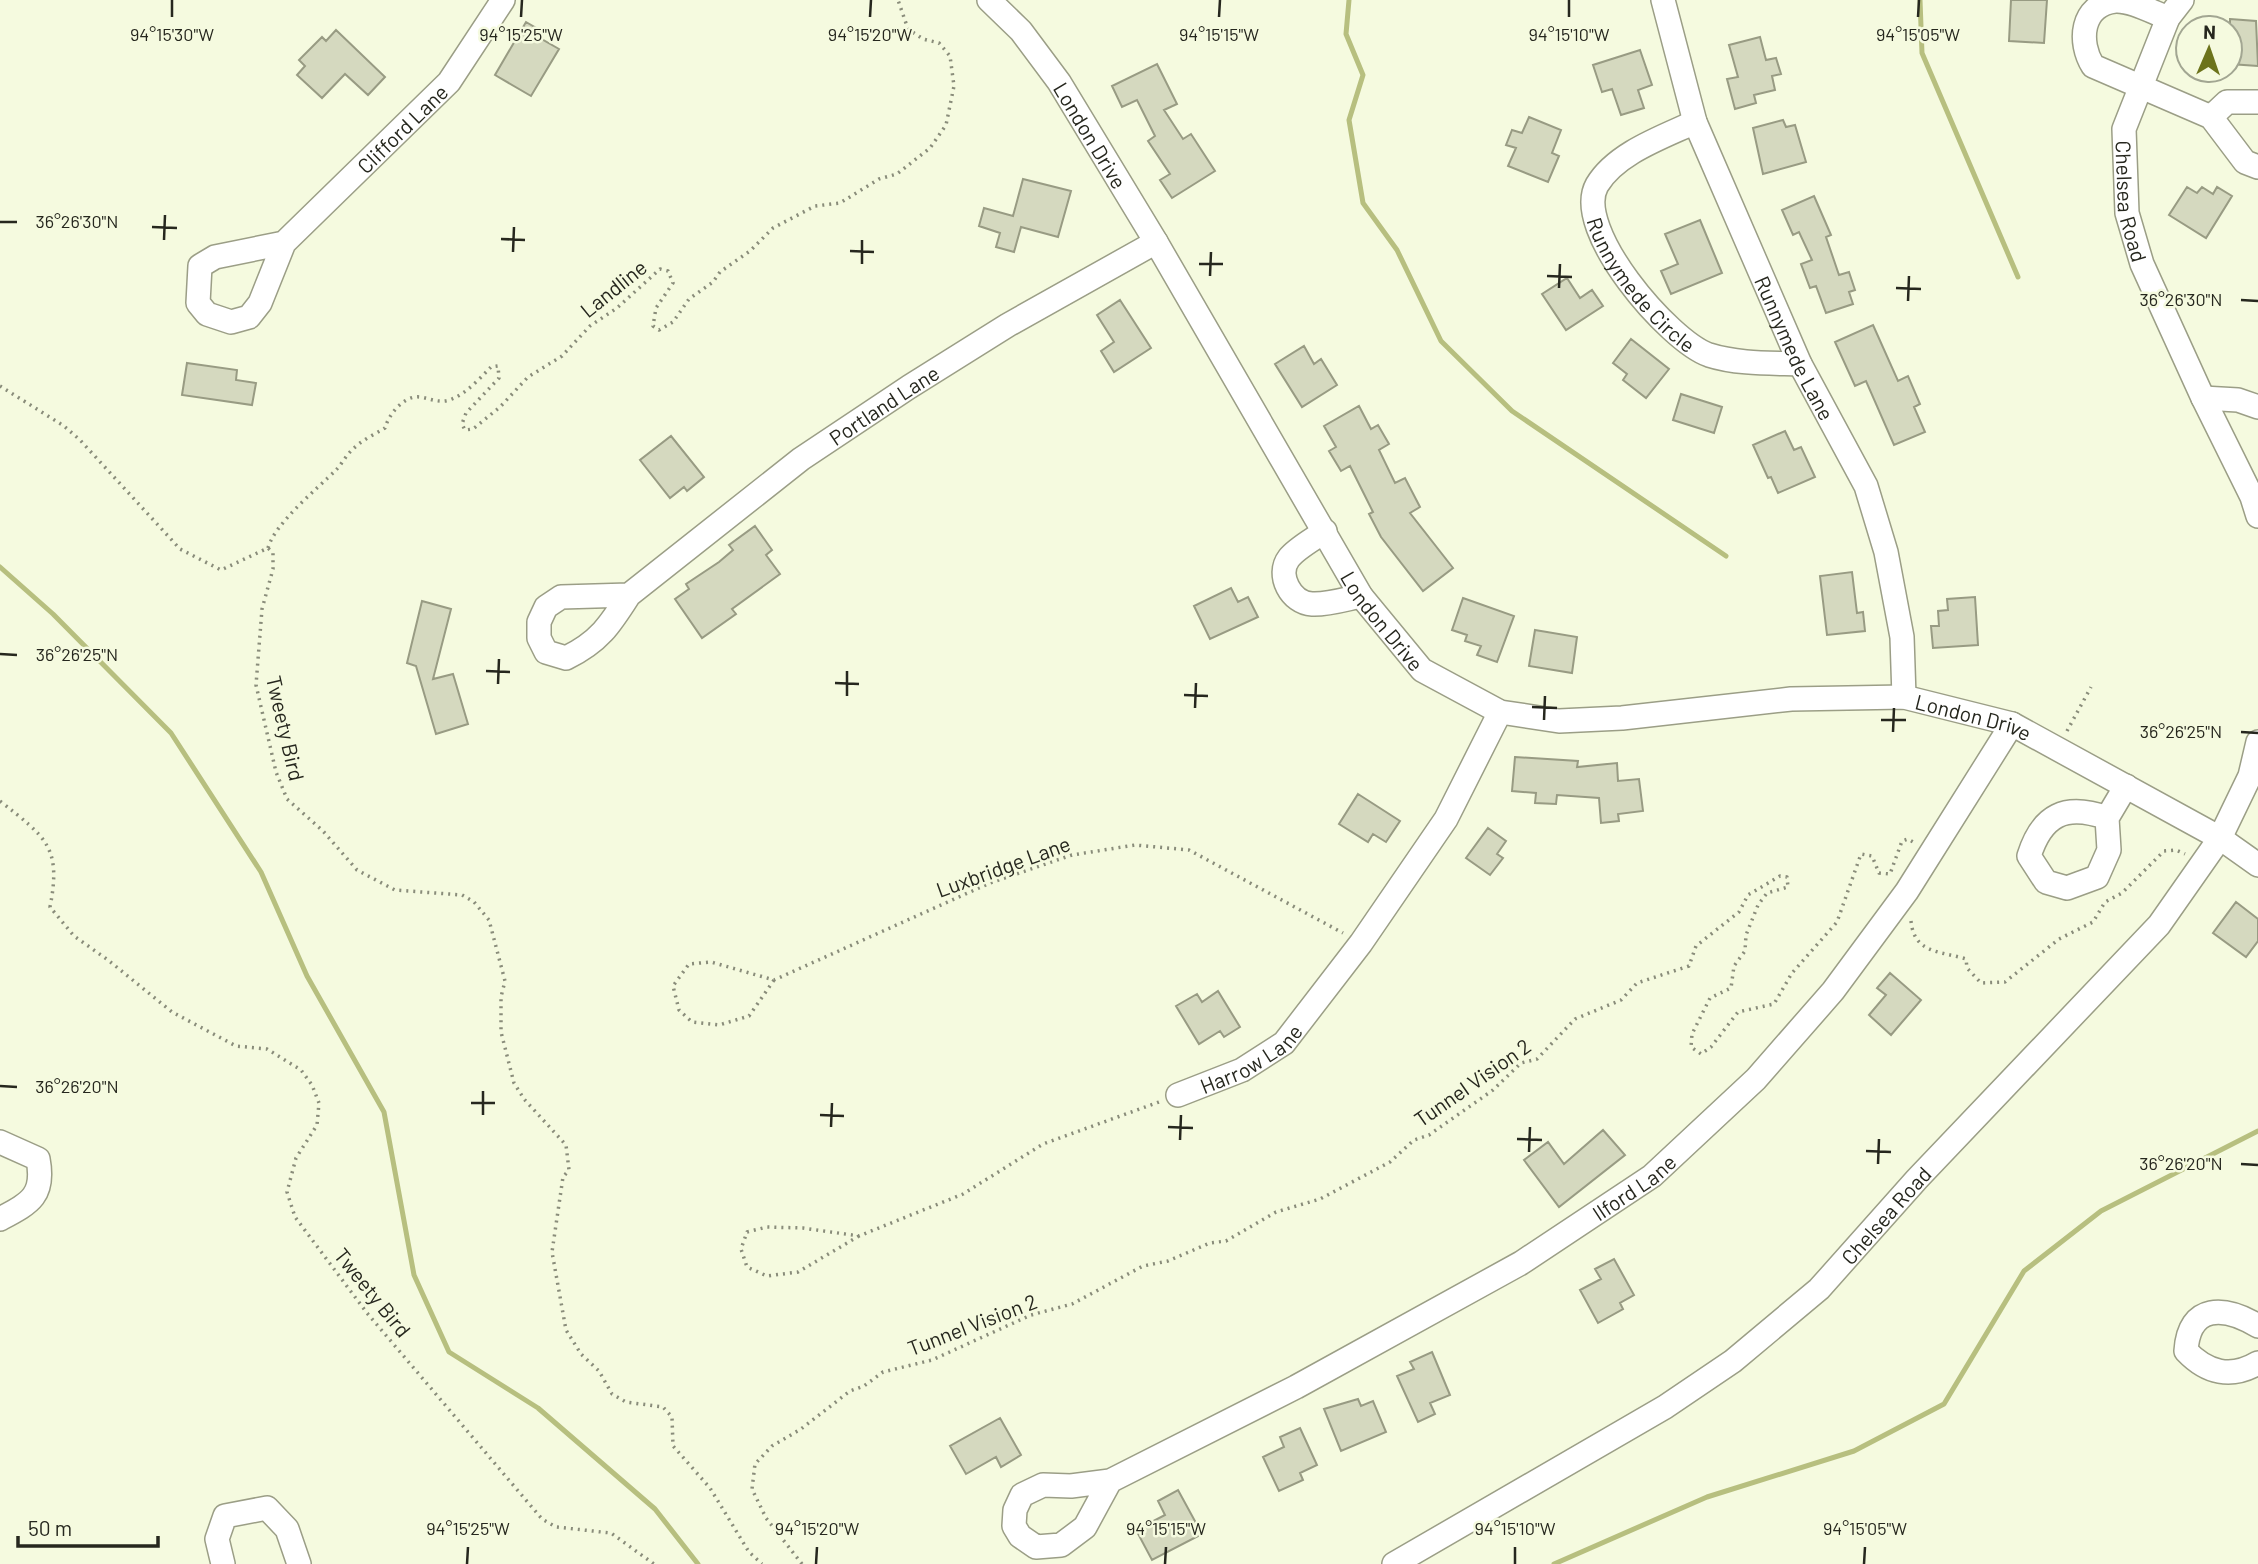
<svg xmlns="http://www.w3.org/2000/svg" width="2258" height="1564" viewBox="0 0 2258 1564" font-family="Barlow,sans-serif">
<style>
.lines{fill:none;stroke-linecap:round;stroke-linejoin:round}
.stream{stroke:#b7bf7f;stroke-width:5}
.building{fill:#d5d9bf;stroke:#989b83;stroke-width:2}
.minor-casing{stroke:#9b9e86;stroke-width:26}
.path{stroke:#898c7a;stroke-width:3.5;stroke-dasharray:2 5;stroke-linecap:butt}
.minor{stroke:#fff;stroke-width:23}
.ticks{fill:none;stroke:#26271e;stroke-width:2.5}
.labels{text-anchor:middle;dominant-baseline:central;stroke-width:5;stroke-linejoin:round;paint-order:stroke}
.street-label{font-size:21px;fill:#26271e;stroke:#f5fadf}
.ticks-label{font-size:18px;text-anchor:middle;fill:#26271e;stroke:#f5fadf;stroke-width:5;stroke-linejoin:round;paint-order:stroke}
</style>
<rect width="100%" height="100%" fill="#f5fadf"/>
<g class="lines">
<path class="stream" d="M1349 0 1346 34 1363 75 1349 120 1363 203 1397 250 1441 341 1512 411 1726 556
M1920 0 1922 53 2018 277
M0 567 53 614 171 733 261 872 307 976 384 1112 414 1275 449 1352 538 1408 655 1509 698 1564
M1554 1564 1707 1497 1854 1451 1944 1404 2024 1271 2101 1211 2258 1131"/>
</g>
<path class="building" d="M2011 0H2047L2044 43 2009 41Z
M2230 19 2256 21 2258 66 2230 64Z
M526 22 543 32 540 38 559 49 531 96 495 75Z
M336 30 385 77 368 95 345 74 322 98 297 75 305 66 299 60 322 37 326 41Z
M1760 37 1766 60 1776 58 1781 74 1772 76 1775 90 1754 95 1756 103 1735 109 1727 79 1738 77 1729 45Z
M1640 50 1652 85 1638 90 1644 108 1621 115 1612 89 1602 92 1593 65Z
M1157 64 1177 104 1164 110 1183 139 1191 134 1215 171 1172 198 1160 180 1170 174 1148 141 1155 136 1137 100 1122 107 1112 86Z
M1529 117 1561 130 1552 153 1559 156 1548 182 1508 166 1516 148 1506 145 1512 130 1522 133Z
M1783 120 1786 127 1795 125 1806 162 1763 174 1753 128Z
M1023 179 1071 191 1058 237 1021 227 1014 252 996 247 1000 233 979 226 984 208 1013 216Z
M2187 187 2197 193 2202 187 2213 194 2217 187 2232 196 2206 238 2169 215Z
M1814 196 1831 235 1826 237 1839 275 1849 272 1855 290 1849 292 1853 304 1826 313 1816 286 1810 288 1801 264 1812 260 1799 232 1793 235 1782 210Z
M1700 220 1722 273 1671 294 1661 271 1678 264 1665 234Z
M1567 278 1580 298 1592 290 1603 306 1566 330 1542 294Z
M1120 300 1151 348 1114 372 1101 351 1114 342 1097 315Z
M1873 325 1898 381 1908 376 1920 404 1914 407 1925 432 1894 445 1866 381 1855 386 1835 342Z
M1631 339 1669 369 1646 398 1623 380 1627 374 1613 363Z
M1304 346 1314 364 1321 359 1337 385 1302 407 1275 364Z
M187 363 237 370 236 380 256 383 252 405 182 395Z
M1681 394 1722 407 1714 433 1673 420Z
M1359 406 1371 429 1378 425 1389 444 1379 450 1395 483 1405 478 1420 507 1410 513 1453 568 1423 591 1381 537 1369 514 1373 512 1350 466 1341 471 1329 451 1336 447 1324 426Z
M1785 431 1794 450 1801 447 1815 477 1778 493 1771 477 1768 478 1753 445Z
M671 436 704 477 687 491 684 487 670 498 640 460Z
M755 526 772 550 766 555 780 574 732 609 736 614 702 638 675 599 689 589 686 584 719 562 733 550 729 545Z
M1852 572 1857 613 1863 612 1865 631 1827 635 1820 576Z
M1231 588 1238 602 1248 597 1258 617 1210 639 1194 606Z
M1975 597 1978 645 1933 648 1931 626H1939L1938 611 1948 610 1947 599Z
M1463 598 1514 616 1497 662 1477 655 1481 646 1465 641 1467 635 1452 630Z
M422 601 451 609 433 679 453 674 468 724 436 734 416 666 407 663Z
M1535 630 1577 637 1572 673 1529 666Z
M1515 757 1578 761 1577 767 1617 763 1618 781 1639 779 1643 811 1618 814 1619 821 1601 823 1599 798 1557 795 1556 804 1535 803 1536 793 1512 791Z
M1358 794 1400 821 1386 842 1373 834 1368 842 1339 824Z
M1488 828 1506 841 1497 854 1503 858 1490 875 1466 858Z
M2236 902 2258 919V941L2246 957 2213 933Z
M1890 973 1921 1000 1891 1035 1869 1015 1886 995 1877 988Z
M1218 991 1240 1027 1224 1037 1220 1031 1199 1044 1176 1006 1197 994 1202 1002Z
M1603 1130 1625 1155 1559 1207 1524 1160 1548 1142 1564 1164Z
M1614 1259 1634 1295 1620 1303 1623 1309 1598 1323 1580 1290 1601 1279 1595 1269Z
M1432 1352 1450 1395 1430 1403 1435 1414 1418 1422 1397 1376 1414 1369 1410 1362Z
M1358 1399 1361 1406 1373 1401 1386 1432 1341 1451 1324 1409Z
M1000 1418 1021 1455 1001 1467 996 1457 966 1474 950 1446Z
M1300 1428 1317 1465 1300 1473 1303 1480 1279 1491 1263 1457 1284 1447 1280 1437Z
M1178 1490 1202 1534 1152 1560 1136 1530 1165 1515 1158 1501Z"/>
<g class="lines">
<defs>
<g id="minor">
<path id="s1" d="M989 0 1021 31 1059 82 1156 242 1361 596 1422 670 1500 712 1559 721 1622 718 1791 699 1904 697 2012 724 2220 838 2258 865"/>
<path id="s2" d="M1663 0 1695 122 1800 364 1866 486 1886 552 1902 637 1904 697"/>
<path id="s3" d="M2182 0 2168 18 2124 129 2127 213 2142 264 2203 398 2252 497 2258 516"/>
<path d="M2168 18C2152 12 2132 0 2115 1 2081 5 2078 42 2093 66L2211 117 2245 162 2258 167"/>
<path d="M2211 117 2227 102H2258"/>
<path id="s4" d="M1695 122C1663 137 1616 153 1597 185 1572 229 1669 341 1709 355 1737 364 1771 363 1800 364"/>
<path id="s5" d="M284 243 215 257 200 266 198 303 207 314 231 322 249 317 260 303 284 243 449 82 503 0"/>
<path d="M2203 398 2238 400 2258 407"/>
<path d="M1325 531C1314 539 1297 548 1289 558 1276 575 1291 603 1312 604 1327 605 1346 599 1361 596"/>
<path id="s6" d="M629 595C610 625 599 642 566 658L546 652 539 638V622L546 607 561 597 629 595 801 459 909 387 1008 325 1156 242"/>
<path d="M2107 818C2065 803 2042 815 2029 856L2046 882 2067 888 2097 877 2109 850 2107 818 2126 786"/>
<path id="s7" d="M1178 1095 1242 1070 1284 1043 1361 943 1446 819 1500 712"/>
<path d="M0 1142 38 1159C45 1196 30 1203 0 1219"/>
<path d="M2258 1326C2225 1306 2189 1303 2186 1351 2207 1373 2231 1379 2258 1363"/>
<path id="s8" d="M1110 1481 1085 1527 1061 1545 1036 1547 1020 1536 1014 1526 1015 1510 1022 1495 1043 1485 1071 1486 1110 1481 1296 1387 1521 1263 1652 1176 1756 1079 1833 991 1907 891 2012 724"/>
<path d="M223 1564 217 1539 225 1516 267 1508 287 1529 299 1564"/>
<path id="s9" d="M1394 1564 1665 1407 1733 1361 1819 1289 1917 1179 2159 925 2220 838 2250 776 2258 742"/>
</g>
</defs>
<use href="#minor" class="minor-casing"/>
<path class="path" d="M0 386 64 426 80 440 180 549 221 570 268 548 273 553V569L262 609 256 685 276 772 287 799 323 831 357 870 395 890 462 895 474 902 489 920 505 981 501 997V1032L514 1083 524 1099 566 1145 569 1170 563 1177 552 1252 566 1330 581 1354 599 1371 612 1394 626 1402 663 1407 672 1417 673 1446 710 1488 749 1552 762 1564
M268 548C275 523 317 489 336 470 342 464 346 455 353 449 362 440 375 434 385 428 389 414 404 395 420 397 432 399 440 404 452 399 467 393 480 378 491 367L498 366 499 378 466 413 462 424 465 430 473 429 500 407 528 377 562 356 590 326 617 308 660 269 668 271 673 283 656 308 653 326 659 330 673 322 689 299 713 282 720 272 750 251 773 228 815 206 840 203 879 179 897 174 930 148 946 125 954 86 950 56 939 43 923 39 908 29 898 0
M2067 731 2091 687
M0 801C45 837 62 846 50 907L74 936 108 960 172 1012 236 1046 267 1049 301 1070 312 1085 319 1103 317 1125 296 1158 287 1192 295 1217 367 1313 542 1519 556 1527 611 1533 654 1564
M1911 921C1914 954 1941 951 1966 959L1967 968 1981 983 2005 982 2059 939 2093 922 2105 902 2122 893 2164 851 2176 850 2185 854
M774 980 749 1016 719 1025 692 1022 679 1010 673 986 689 964 711 962 774 980 990 883 1072 855 1135 845 1189 850 1343 933
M859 1236 798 1272 767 1276 747 1267 741 1249 747 1232 767 1227 803 1228 859 1236 963 1194 1043 1144 1159 1102
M802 1564 766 1518 752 1489 755 1464 772 1446 801 1429 850 1391 864 1386 883 1372 932 1360 1031 1315 1072 1304 1143 1266 1168 1261 1210 1243 1226 1241 1276 1212 1320 1199 1390 1162 1414 1140 1429 1135 1493 1090 1521 1063 1537 1059 1575 1019 1621 1000 1637 983 1689 966 1696 946 1739 912 1748 895 1780 876 1787 877 1788 887 1767 893 1758 905 1746 935 1745 951 1734 966 1731 988 1710 998 1692 1034 1691 1047 1701 1054 1711 1047 1738 1012 1774 1004 1792 973 1837 922 1861 854 1872 856 1879 873 1890 874 1902 841 1908 839 1915 843"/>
<use href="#minor" class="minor"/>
</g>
<path class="ticks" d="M172 17V0M521 17 522 0M870 17 871 0M1219 17 1220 0M1569 17V0M1918 17 1919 0M0 222H17M152 227 177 228M501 239 525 240M164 240 165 215M850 251 874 252M513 252 514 227M862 264V240M1199 264H1223M1210 276 1211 252M1547 276 1572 277M1559 288 1560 264M1896 288 1921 289M2241 300 2258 301M1908 301 1909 276M0 654 17 655M486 671 510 672M835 683 859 684M498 684 499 659M1184 695 1208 696M847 696V671M1532 707 1557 708M1195 708 1196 683M1544 720 1545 696M1881 720H1906M1893 732 1894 708M2241 732 2258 733M0 1086 17 1087M471 1103H495M483 1115V1091M820 1115 844 1116M831 1127 832 1103M1168 1127 1193 1128M1517 1139 1542 1140M1180 1140 1181 1115M1866 1151 1891 1152M1529 1152 1530 1127M1878 1164 1879 1139M2241 1164 2258 1165M467 1564 468 1547M816 1564 817 1547M1165 1564 1166 1547M1515 1564V1547M1864 1564 1865 1547"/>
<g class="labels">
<g class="street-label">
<text stroke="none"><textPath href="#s5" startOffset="430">Clifford Lane</textPath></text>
<text stroke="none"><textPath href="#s1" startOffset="170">London Drive</textPath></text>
<text stroke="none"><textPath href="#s3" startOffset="215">Chelsea Road</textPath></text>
<text stroke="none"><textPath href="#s4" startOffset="234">Runnymede Circle</textPath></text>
<text transform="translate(613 288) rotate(-39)">Landline</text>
<text stroke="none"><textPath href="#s2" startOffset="373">Runnymede Lane</textPath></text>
<text stroke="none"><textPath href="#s6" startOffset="564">Portland Lane</textPath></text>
<text stroke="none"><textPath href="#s1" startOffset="737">London Drive</textPath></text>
<text stroke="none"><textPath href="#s1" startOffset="1367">London Drive</textPath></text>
<text transform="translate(286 728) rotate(77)">Tweety Bird</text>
<text transform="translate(1003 866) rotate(-20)">Luxbridge Lane</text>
<text stroke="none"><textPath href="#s7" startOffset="82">Harrow Lane</textPath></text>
<text transform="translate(1472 1082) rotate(-35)">Tunnel Vision 2</text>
<text stroke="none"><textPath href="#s8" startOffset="863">Ilford Lane</textPath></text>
<text stroke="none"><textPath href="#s9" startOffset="607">Chelsea Road</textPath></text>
<text transform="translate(373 1292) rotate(51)">Tweety Bird</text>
<text transform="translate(972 1324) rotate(-21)">Tunnel Vision 2</text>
</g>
</g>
<g class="ticks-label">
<text x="172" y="41">94°15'30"W</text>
<text x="521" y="41">94°15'25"W</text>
<text x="870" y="41">94°15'20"W</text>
<text x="1219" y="41">94°15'15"W</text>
<text x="1569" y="41">94°15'10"W</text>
<text x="1918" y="41">94°15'05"W</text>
<text x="77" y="228">36°26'30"N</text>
<text x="2181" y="306">36°26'30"N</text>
<text x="77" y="661">36°26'25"N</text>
<text x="2181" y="738">36°26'25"N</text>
<text x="77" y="1093">36°26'20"N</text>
<text x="2181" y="1170">36°26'20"N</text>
<text x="468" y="1535">94°15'25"W</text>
<text x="817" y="1535">94°15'20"W</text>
<text x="1166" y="1535">94°15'15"W</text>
<text x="1515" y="1535">94°15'10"W</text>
<text x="1865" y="1535">94°15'05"W</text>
</g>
<g transform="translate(2209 49) rotate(2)"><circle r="33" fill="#f5fadf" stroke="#a2a692" stroke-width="2"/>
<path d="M0-5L12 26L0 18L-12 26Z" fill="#6c731b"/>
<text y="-10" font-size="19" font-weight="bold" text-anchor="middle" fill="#26271e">N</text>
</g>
<path d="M18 1536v10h140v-10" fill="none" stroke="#26271e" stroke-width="3.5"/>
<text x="28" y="1536" font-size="21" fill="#26271e" stroke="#f5fadf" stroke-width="5" paint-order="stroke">50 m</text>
</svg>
